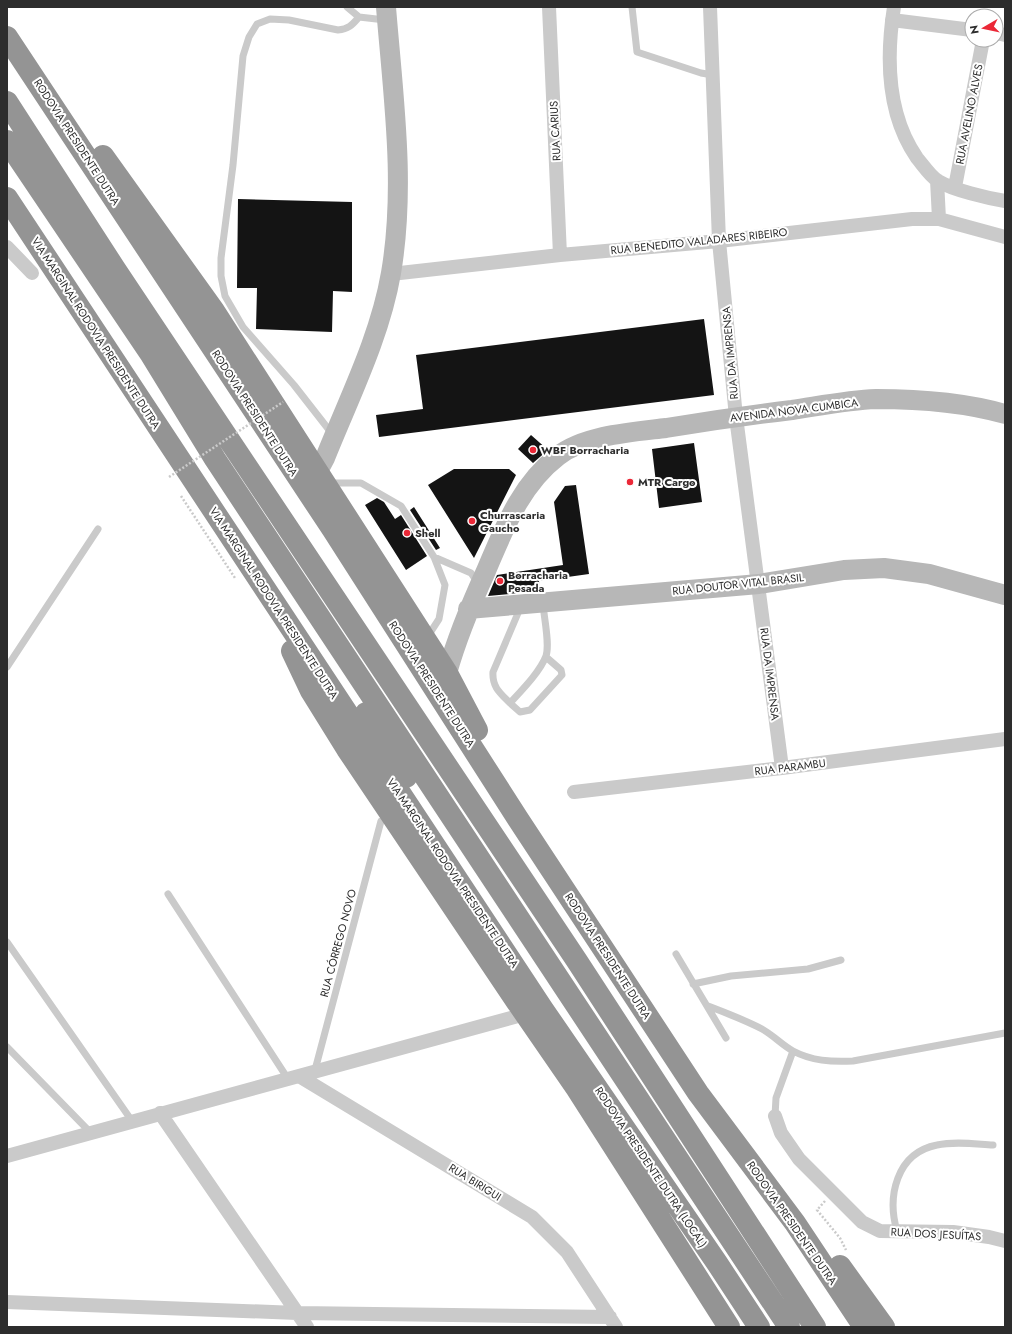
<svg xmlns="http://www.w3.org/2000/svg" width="1012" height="1334" viewBox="0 0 1012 1334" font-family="Jost,sans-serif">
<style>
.building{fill:#141414}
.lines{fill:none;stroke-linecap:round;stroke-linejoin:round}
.path{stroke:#cacaca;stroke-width:2.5;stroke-dasharray:2 2;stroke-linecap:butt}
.lane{stroke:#cacaca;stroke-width:7}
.street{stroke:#cacaca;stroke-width:14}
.secondary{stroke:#b7b7b7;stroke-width:20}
.highway{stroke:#949494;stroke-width:22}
.path-bridge{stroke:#cacaca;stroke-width:2.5;stroke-dasharray:2 2;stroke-linecap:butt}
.poi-dot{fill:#eb2837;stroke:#fff;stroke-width:1.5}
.labels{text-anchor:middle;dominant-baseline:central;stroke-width:4;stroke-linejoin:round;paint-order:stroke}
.street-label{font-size:11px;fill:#2d2d2d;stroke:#fff}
.poi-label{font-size:11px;font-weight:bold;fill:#2d2d2d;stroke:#fff;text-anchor:start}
</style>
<rect width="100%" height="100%" fill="#fff"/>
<path class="building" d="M238 199 352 202V292L333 291 332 332 256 329 257 288H237Z
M704 319 714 395 379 437 376 415 423 409 416 355Z
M531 435 548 450 533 463 518 449Z
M694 443 702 502 659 508 652 449Z
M454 469H509L516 475 474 558 428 485Z
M576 485 589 574 539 581 540 591 488 596 497 575 563 565 554 502 565 486Z
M377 498 384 502 395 519 401 515 427 556 406 570 365 505Z
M414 507 440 548 436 550 410 510Z"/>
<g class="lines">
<path class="path" d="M181 496 235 578
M825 1201 817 1210 840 1238 846 1250"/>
<path class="lane" d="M347 7 359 17 385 20
M632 7 637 52 701 73 713 75
M333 435 294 385 243 327 225 296 221 276V258L233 165 243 56 249 37 257 24 270 19 289 20 338 30C349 29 352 25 359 17
M329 483H361L401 506 434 557 471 573 478 583
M521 606 493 672C492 687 500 693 510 703 521 691 540 672 546 656 550 644 544 618 543 604
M428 636 439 619 445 585 434 557
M7 667 98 529
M510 703 520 712 530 710 562 675 561 670 546 657
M168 894 288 1079
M7 942 132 1121
M676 954 726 1038
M693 984 731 976 808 969 841 960
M708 1006C726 1013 745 1020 762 1029 773 1035 782 1045 793 1051 812 1061 831 1062 853 1061L1005 1033
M7 1047 90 1132
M315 1070 381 821
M775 1116 776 1098 793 1051
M897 1231C887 1197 896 1153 937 1145 955 1141 975 1144 993 1145"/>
<path class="street" d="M549 7 560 255
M710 7 719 241 736 417 782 768
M894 7C886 58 887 115 917 158 923 165 930 176 938 181 953 190 987 198 1005 201
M892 20 972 30
M996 33 1005 35
M937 180 939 219
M955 187 983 40
M7 247 32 273
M391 274 560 255 719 241 912 219H939L1005 237
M574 792 782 768 1005 739
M299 1076 532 1217 567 1252 616 1327
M160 1113 307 1327
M775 1116 781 1133 799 1159 862 1222 880 1231 953 1232 989 1237 1005 1241
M7 1156 518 1016
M7 1302 297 1313 610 1317"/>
<path class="secondary" d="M317 473 325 458C349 398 380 337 391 273 406 185 393 95 386 7
M468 609 759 584 844 570 884 568 929 574 1005 595
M447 673C457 637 471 604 486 571 504 529 520 485 558 456 585 435 633 432 666 428 708 421 750 415 792 410 819 406 848 400 876 399 919 399 963 402 1005 414"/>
<path class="highway" d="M7 37 333 530 518 819 698 1093 795 1223 864 1327
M7 102 115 269 577 961 815 1327
M7 141 150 353 215 459 789 1327
M103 156 214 311 447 673 477 730
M7 198 542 1008 717 1263 759 1327
M292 651 311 691 347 749 517 1002 577 1089 729 1327
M366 713 406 777
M840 1266 884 1327"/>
<path class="path-bridge" d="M169 477 283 402"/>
</g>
<g class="poi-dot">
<circle cx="533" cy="450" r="4"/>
<circle cx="630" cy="482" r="4"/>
<circle cx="472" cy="521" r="4"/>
<circle cx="407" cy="533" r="4"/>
<circle cx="500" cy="581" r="4"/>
</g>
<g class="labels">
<g class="street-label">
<text transform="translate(969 114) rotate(-79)">RUA AVELINO ALVES</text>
<text transform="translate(555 131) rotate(-93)">RUA CARIUS</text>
<text transform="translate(77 142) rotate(57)">RODOVIA PRESIDENTE DUTRA</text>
<text transform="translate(699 241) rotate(-6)">RUA BENEDITO VALADARES RIBEIRO</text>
<text transform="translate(96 333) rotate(57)">VIA MARGINAL RODOVIA PRESIDENTE DUTRA</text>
<text transform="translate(730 353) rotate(-95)">RUA DA IMPRENSA</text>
<text transform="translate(794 410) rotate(-7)">AVENIDA NOVA CUMBICA</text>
<text transform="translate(255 413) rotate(57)">RODOVIA PRESIDENTE DUTRA</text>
<text transform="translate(738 584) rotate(-6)">RUA DOUTOR VITAL BRASIL</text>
<text transform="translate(274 603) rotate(57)">VIA MARGINAL RODOVIA PRESIDENTE DUTRA</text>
<text transform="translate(770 674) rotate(83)">RUA DA IMPRENSA</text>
<text transform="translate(432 684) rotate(57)">RODOVIA PRESIDENTE DUTRA</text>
<text transform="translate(790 767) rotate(-7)">RUA PARAMBU</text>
<text transform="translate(453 873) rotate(56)">VIA MARGINAL RODOVIA PRESIDENTE DUTRA</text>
<text transform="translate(338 943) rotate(-75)">RUA CÓRREGO NOVO</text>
<text transform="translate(608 956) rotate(57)">RODOVIA PRESIDENTE DUTRA</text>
<text transform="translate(651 1167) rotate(56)">RODOVIA PRESIDENTE DUTRA (LOCAL)</text>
<text transform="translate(475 1182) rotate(32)">RUA BIRIGUI</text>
<text transform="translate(792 1223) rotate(55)">RODOVIA PRESIDENTE DUTRA</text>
<text transform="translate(936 1234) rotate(3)">RUA DOS JESUÍTAS</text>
</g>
<g class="poi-label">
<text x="541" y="450">WBF Borracharia</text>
<text x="638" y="482">MTR Cargo</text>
<text x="480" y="515">Churrascaria<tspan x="480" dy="13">Gaucho</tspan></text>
<text x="415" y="533">Shell</text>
<text x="508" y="575">Borracharia<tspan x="508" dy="13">Pesada</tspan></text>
</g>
</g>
<rect width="1012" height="1334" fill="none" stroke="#2d2d2d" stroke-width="16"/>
<g transform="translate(984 28) rotate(261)"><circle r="19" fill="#ffffff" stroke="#ababab"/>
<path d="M0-3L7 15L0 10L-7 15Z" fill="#eb2837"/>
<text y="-6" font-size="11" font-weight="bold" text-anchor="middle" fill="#2d2d2d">N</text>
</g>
</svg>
